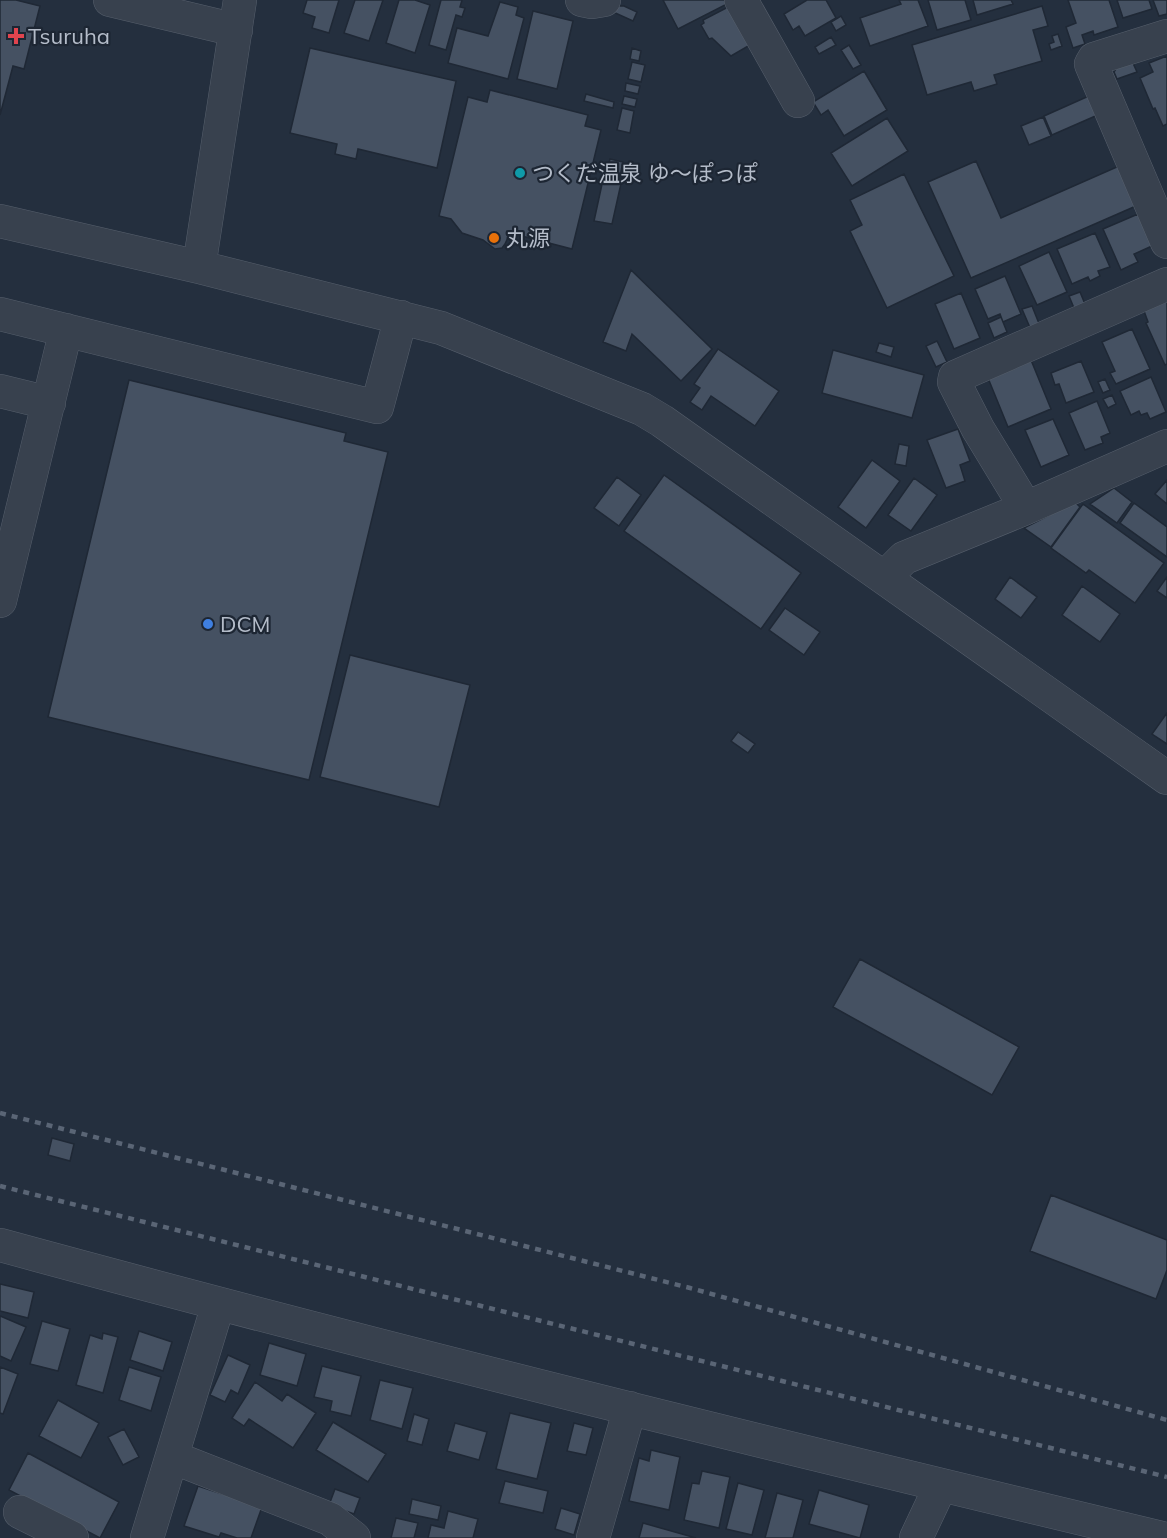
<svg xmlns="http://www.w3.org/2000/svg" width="1167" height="1538" viewBox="0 0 1167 1538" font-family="Mulish,'Noto Sans JP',sans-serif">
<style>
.building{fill:#455162;stroke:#1f2835;stroke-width:1.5}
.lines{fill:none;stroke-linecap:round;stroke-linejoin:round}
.minor-casing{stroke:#565f6c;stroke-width:34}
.minor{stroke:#38414e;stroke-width:33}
.rail{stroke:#5a6575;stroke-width:4.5;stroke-dasharray:6 6;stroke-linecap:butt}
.health-dot{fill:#e0444e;stroke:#1d2633;stroke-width:2}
.culture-dot{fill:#0f9aa8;stroke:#1d2633;stroke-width:2}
.food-dot{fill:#e8710a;stroke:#1d2633;stroke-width:2}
.shop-dot{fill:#3f7fe0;stroke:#1d2633;stroke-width:2}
.labels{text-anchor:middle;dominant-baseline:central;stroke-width:4.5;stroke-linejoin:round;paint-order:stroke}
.poi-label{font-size:22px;fill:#b4bcc9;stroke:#1d2633;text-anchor:start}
</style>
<rect width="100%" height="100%" fill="#242f3e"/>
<path class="building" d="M0 0H16L40 6 24 69 13 66 0 115Z
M307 0H339L329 33 312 28 315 17 303 13Z
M355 0H383L369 41 344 33Z
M399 0H415L430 5 415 53 386 43Z
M441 0H462L460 7 465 8 462 17 456 15 446 50 429 45Z
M663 0H725L727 4 678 29Z
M807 0H826L836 18 805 36 799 26 793 30 784 14Z
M899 0H918L928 26 870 46 860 18 901 4Z
M928 0H965L971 20 937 30Z
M973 0H1011L1013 4 977 15Z
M1068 0H1109L1118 27 1094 35 1093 31 1082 35 1085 44 1073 48 1066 27 1076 23Z
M1117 0H1149L1152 9 1123 18Z
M1153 0H1167V14L1159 16Z
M500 2 518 7 516 15 524 18 508 79 448 63 457 28 488 36Z
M616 6H624L637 12 633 21 613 12Z
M730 6 750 45 731 56 712 38 709 39 701 25 704 23 703 20Z
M1042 6 1048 26 1033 30 1042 61 994 75 997 84 974 91 971 82 927 95 912 45Z
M533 11 573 21 557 89 517 79Z
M841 16 846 25 836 31 831 22Z
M1058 34 1062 46 1051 50 1049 44 1054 42 1052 36Z
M831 37 836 45 819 54 815 47Z
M849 45 861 65 853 69 841 50Z
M310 48 456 81 437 168 358 149 356 159 335 154 337 144 290 133Z
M632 48 641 51 639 61 630 59Z
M1167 56V124L1163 126 1155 108 1153 109 1140 78 1153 72 1149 63Z
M1132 61 1137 72 1117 79 1114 72 1117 67Z
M632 62 645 65 641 82 628 79Z
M864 71 887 110 844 136 828 110 821 115 813 102Z
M626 83 640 86 638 94 625 91Z
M490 90 588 115 585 126 601 130 572 249 510 233 505 244 502 248 495 249 483 240 462 233 451 219 439 216 468 97 487 102Z
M586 94 614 102 613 108 584 101Z
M1091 95 1100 114 1052 135 1044 116Z
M624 96 637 99 635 107 622 104Z
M622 108 634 111 630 133 617 130Z
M1043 117 1051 136 1029 145 1021 126Z
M887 118 908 151 852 186 831 153Z
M610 159 623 162 620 176 606 174Z
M976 161 1001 218 1119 166 1136 206 971 278 928 182Z
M904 174 954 276 887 308 850 231 862 225 850 200Z
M604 175 622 179 612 224 594 221Z
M1138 214 1152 246 1134 254 1138 262 1121 270 1103 229Z
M1095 233 1110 267 1098 271 1100 276 1090 281 1088 277 1072 284 1057 249Z
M1049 252 1067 292 1037 305 1019 266Z
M631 270 712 349 681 381 632 334 626 351 603 342Z
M1005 276 1021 314 1003 322 1000 314 988 319 975 289Z
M1080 292 1085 304 1074 308 1069 296Z
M961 293 980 338 954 349 935 304Z
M1167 300V364L1165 365 1146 323 1148 322 1144 311Z
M1032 306 1040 326 1031 330 1022 309Z
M1001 317 1007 332 994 338 988 323Z
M1132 329 1150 369 1116 384 1110 373 1115 371 1102 342Z
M937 341 947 362 936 367 926 346Z
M879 343 894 347 891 357 876 352Z
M718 349 779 391 755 426 711 396 702 410 690 402 700 388 694 384Z
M833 350 924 375 912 418 822 393Z
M1031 360 1051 409 1008 427 988 378Z
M1081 361 1094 392 1066 403 1059 384 1055 385 1051 373Z
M1151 377 1166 412 1150 419 1147 413 1141 415 1139 411 1131 415 1120 391Z
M1105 379 1110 390 1103 393 1098 382Z
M129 380 346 433 344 441 388 452 309 780 48 717Z
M1112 395 1116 404 1108 408 1103 399Z
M1097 401 1110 433 1101 437 1103 443 1085 450 1069 413Z
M1053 419 1069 455 1041 467 1025 430Z
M958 429 970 461 960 465 965 481 946 488 927 440Z
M899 444 909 446 906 466 895 464Z
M872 460 900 481 866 528 838 507Z
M664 475 801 573 761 629 624 531Z
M617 477 641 495 619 526 594 508Z
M914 478 937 495 911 531 888 515Z
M1167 480V504L1155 494Z
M1114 488 1132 502 1117 523 1090 504Z
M1075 502 1080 507 1051 547 1024 528Z
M1134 503 1167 527V557L1120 523Z
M1083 504 1164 563 1135 603 1089 570 1086 573 1051 548Z
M1010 577 1037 597 1021 618 995 599Z
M1167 577V598L1157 591Z
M1082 586 1120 614 1100 642 1062 615Z
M785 608 820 632 804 655 769 630Z
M350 655 470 685 439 807 320 777Z
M1167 713V744L1152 734Z
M738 732 755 744 748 753 731 741Z
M860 959 1019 1047 992 1095 833 1007Z
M52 1138 74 1144 70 1161 48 1155Z
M1051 1195 1167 1240V1270L1156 1299 1030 1251Z
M0 1284 34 1292 28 1318 0 1311Z
M0 1316 26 1327 11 1361 0 1356Z
M42 1321 70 1329 58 1371 30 1364Z
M139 1331 172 1342 163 1371 130 1360Z
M103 1333 118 1337 103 1393 76 1385 90 1335 102 1339Z
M269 1343 306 1354 297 1386 260 1375Z
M228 1355 250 1365 238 1394 231 1390 225 1402 210 1395Z
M322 1366 361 1376 351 1416 330 1411 332 1401 314 1397Z
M0 1367 18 1374 3 1414 0 1413Z
M129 1367 161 1377 151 1411 119 1400Z
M380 1380 413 1388 402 1429 370 1420Z
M255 1382 282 1401 287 1394 316 1413 293 1448 249 1419 244 1426 232 1418Z
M58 1400 99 1423 81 1458 39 1436Z
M510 1413 551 1423 537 1479 496 1469Z
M414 1414 429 1419 422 1445 407 1441Z
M333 1422 386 1454 368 1482 316 1450Z
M455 1423 487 1432 479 1460 447 1451Z
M574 1423 593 1428 586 1455 567 1451Z
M124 1429 139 1457 123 1465 108 1437Z
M651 1450 680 1457 669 1510 629 1501 639 1458 649 1461Z
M28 1453 119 1502 100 1538 9 1490Z
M702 1471 730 1477 719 1528 684 1520 692 1483 699 1484Z
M505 1481 548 1491 543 1513 499 1503Z
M738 1483 764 1490 752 1535 726 1529Z
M198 1486 262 1507 251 1538H237L221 1533 219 1537 184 1526Z
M335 1489 360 1498 354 1514 329 1505Z
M819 1490 869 1505 860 1538 809 1524Z
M777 1493 803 1500 793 1538H765Z
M412 1499 441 1506 438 1520 409 1514Z
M561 1508 580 1514 574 1535 555 1529Z
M448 1511 478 1519 473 1538H428L431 1525 444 1528Z
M396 1518 418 1523 414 1538H391Z
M643 1523 696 1538H639Z"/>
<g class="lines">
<defs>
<path id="minor" d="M110 0 236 30
M582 0 592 2 604 0
M741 0 798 101
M1167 36 1094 59 1091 64 1167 242
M0 221 199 267 441 328 642 409 662 421 1167 778
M199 267 240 0
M0 314 377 407 401 317
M0 391 49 403
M1026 508 978 429 954 382 955 377 1167 284
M885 577 904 558 1026 508 1167 446
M0 601 66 330
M0 1245C385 1350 773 1445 1162 1538
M172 1457 330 1519 354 1538
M20 1512 72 1538
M147 1538 218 1305
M593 1538 630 1408
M916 1538 941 1485"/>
</defs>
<use href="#minor" class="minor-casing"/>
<use href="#minor" class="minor"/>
<path class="rail" d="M0 1113 690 1288 1167 1420
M0 1186 1167 1477"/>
</g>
<path class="health-dot" d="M13 27h6v6h6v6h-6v6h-6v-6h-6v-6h6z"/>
<circle class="culture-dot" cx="520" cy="173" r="6"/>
<circle class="food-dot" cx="494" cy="238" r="6"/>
<circle class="shop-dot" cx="208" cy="624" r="6"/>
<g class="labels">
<g class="poi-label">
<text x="28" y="36">Tsuruha</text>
<text x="532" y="173">つくだ温泉 ゆ～ぽっぽ</text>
<text x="506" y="238">丸源</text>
<text x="220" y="624">DCM</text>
</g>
</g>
</svg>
